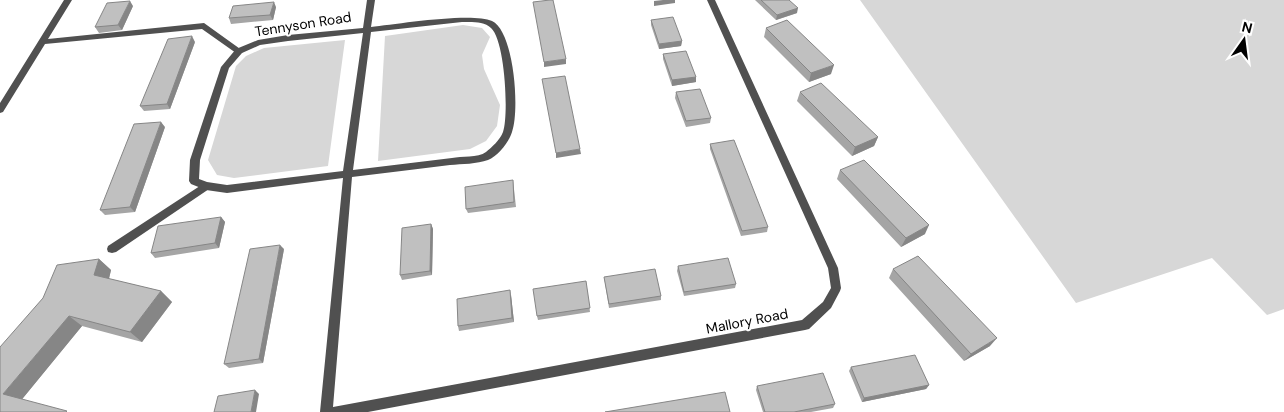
<svg xmlns="http://www.w3.org/2000/svg" width="1284" height="412" viewBox="0 0 1284 412" font-family="'DM Sans',sans-serif">
<style>
.green{fill:#d7d7d7}
.lines{fill:none;stroke-linecap:round;stroke-linejoin:round}
.lane{fill:#505050;fill-rule:evenodd}
.street{fill:#505050;fill-rule:evenodd}
.wall{fill:#a5a5a5}
.shaded-wall{fill:#868686}
.building{fill:#c0c0c0;stroke:#868686}
.labels{text-anchor:middle;dominant-baseline:central;stroke-width:4;stroke-linejoin:round;paint-order:stroke}
.street-label{font-size:14px;fill:#000;stroke:#fff}
</style>
<rect width="100%" height="100%" fill="#fff"/>
<path class="green" d="M860 0H1284V309L1267 315 1212 258 1076 303Z
M463 25 482 28 490 37 482 55 484 69 500 105 497 126 486 141 470 149 378 161 385 36Z
M345 40 328 166 234 178 217 175 208 160 236 66 246 56 264 48Z"/>
<g class="lines">
<path class="lane" d="M64 0H72L48 39 204 23 243 51 242 53H236L202 29 45 44 3 112 0 113V103Z
M206 182 211 186 209 189 116 252 112 253 108 252 107 249 108 246Z"/>
<path class="street" d="M367 0H375L371 27C397 24 472 12 492 21 514 31 520 110 512 132 509 142 498 156 488 160 477 164 462 164 450 165 418 169 385 173 352 177L333 407 802 320 823 302 831 288 828 268 707 0H715L838 268 841 288 840 291 831 308 809 329 805 330 368 412H320L343 178 227 193 206 190 191 184 189 181 190 160 221 67 236 49 258 40 288 35 363 28ZM462 22C472 22 484 21 491 28 505 40 509 115 503 132 500 140 492 147 486 152 478 158 461 156 452 158 419 162 386 166 353 170L371 32ZM363 33 343 171 227 185 207 182 199 179 200 160 229 68 242 53 260 45 288 41Z"/>
</g>
<path class="wall" d="M755 0H789L797 13 776 20Z
M133 6 122 30 99 33 95 27Z
M276 7 273 20 231 24 229 18Z
M651 20 682 41 681 46 659 49 651 25Z
M766 28 831 74 809 82 764 37Z
M195 42 170 109 144 111 140 106Z
M663 54 696 77V82L672 86 663 59Z
M676 92 711 118 710 123 686 127 675 98Z
M800 92 878 137 874 146 852 156 797 101Z
M165 127 135 212 105 215 100 210Z
M710 144 768 227 767 232 741 236 710 149Z
M840 170 925 234 901 247 837 179Z
M513 180 516 207 468 213 466 209Z
M221 217 225 222 219 248 155 258 151 253Z
M431 224 433 229 432 275 402 280 400 275Z
M284 249 263 363 229 368 224 364Z
M99 259 111 270 109 279 161 291 172 302 142 342 82 326 22 399 0 412Z
M678 266 736 284 735 288 684 296 677 271Z
M893 269 990 346 964 361 889 278Z
M604 277 661 296V300L609 308Z
M586 281 590 312 538 320 537 316Z
M511 295 514 322 459 331 458 326Z
M851 367 929 385 926 389 862 402 849 371Z
M757 386 835 404 833 408 811 412H763L756 390Z"/>
<path class="shaded-wall" d="M663 0H675V3L654 6V1Z
M130 1 133 6 122 30 118 25Z
M274 2 276 7 273 20 270 15Z
M798 8 797 13 776 20 777 15Z
M192 36 195 42 170 109 167 104Z
M682 41 681 46 659 49V44Z
M566 59V64L544 67V62Z
M834 65 831 74 809 82 811 73Z
M696 77V82L672 86V80Z
M161 122 165 127 135 212 130 207Z
M878 137 874 146 852 156 855 147Z
M580 149 581 154 556 158V153Z
M221 217 225 222 219 248 215 243Z
M431 224 433 229 432 275 430 271Z
M929 225 925 234 901 247 906 238Z
M280 245 284 249 263 363 259 359Z
M99 259 111 270 107 286 94 275Z
M510 290 511 295 514 322 512 318Z
M161 291 172 302 142 342 130 332Z
M69 316 82 326 19 403 3 394Z
M997 338 990 346 964 361 971 354Z
M929 385 926 389 862 402 864 398Z
M255 390 259 394 256 412H251Z"/>
<path class="building" d="M550 0H553L566 59 544 62 533 2Z
M761 0H789L798 8 777 15Z
M130 1 118 25 95 27 107 3Z
M274 2 270 15 229 18 233 6Z
M673 17 682 41 659 44 651 20Z
M787 20 834 65 811 73 766 28Z
M192 36 167 104 140 106 168 39Z
M686 51 696 77 672 80 663 54Z
M565 76 580 149 556 153 542 79Z
M821 83 878 137 855 147 800 92Z
M700 89 711 118 686 121 676 92Z
M161 122 130 207 100 210 134 124Z
M734 140 768 227 742 231 710 144Z
M864 160 929 225 906 238 840 170Z
M513 180 514 202 466 209 465 187Z
M221 217 215 243 151 253 158 226Z
M431 224 430 271 400 275 402 228Z
M280 245 259 359 224 364 250 249Z
M918 256 997 338 971 354 893 269Z
M728 258 736 284 684 292 678 266Z
M99 259 94 275 161 291 130 332 69 316 3 394 67 411 66 412H0V347L43 298 57 265Z
M655 269 661 296 609 304 604 277Z
M586 281 590 308 537 316 533 289Z
M510 290 512 318 458 326 457 299Z
M915 355 929 385 864 398 851 367Z
M823 373 835 404 794 412H765L757 386Z
M255 390 251 412H214L218 396Z
M725 392 730 412H605Z"/>
<g class="labels">
<g class="street-label">
<text transform="translate(303 24) rotate(-9)">Tennyson Road</text>
<text transform="translate(747 321) rotate(-11)">Mallory Road</text>
</g>
</g>
<g transform="translate(1244 40) rotate(14)" stroke="#ffffff" stroke-width="4" paint-order="stroke">
<path d="M0-4L9 19L0 12L-9 19Z" fill="#000000"/>
<text y="-8" font-size="14" font-weight="bold" text-anchor="middle" fill="#000000">N</text>
</g>
</svg>
